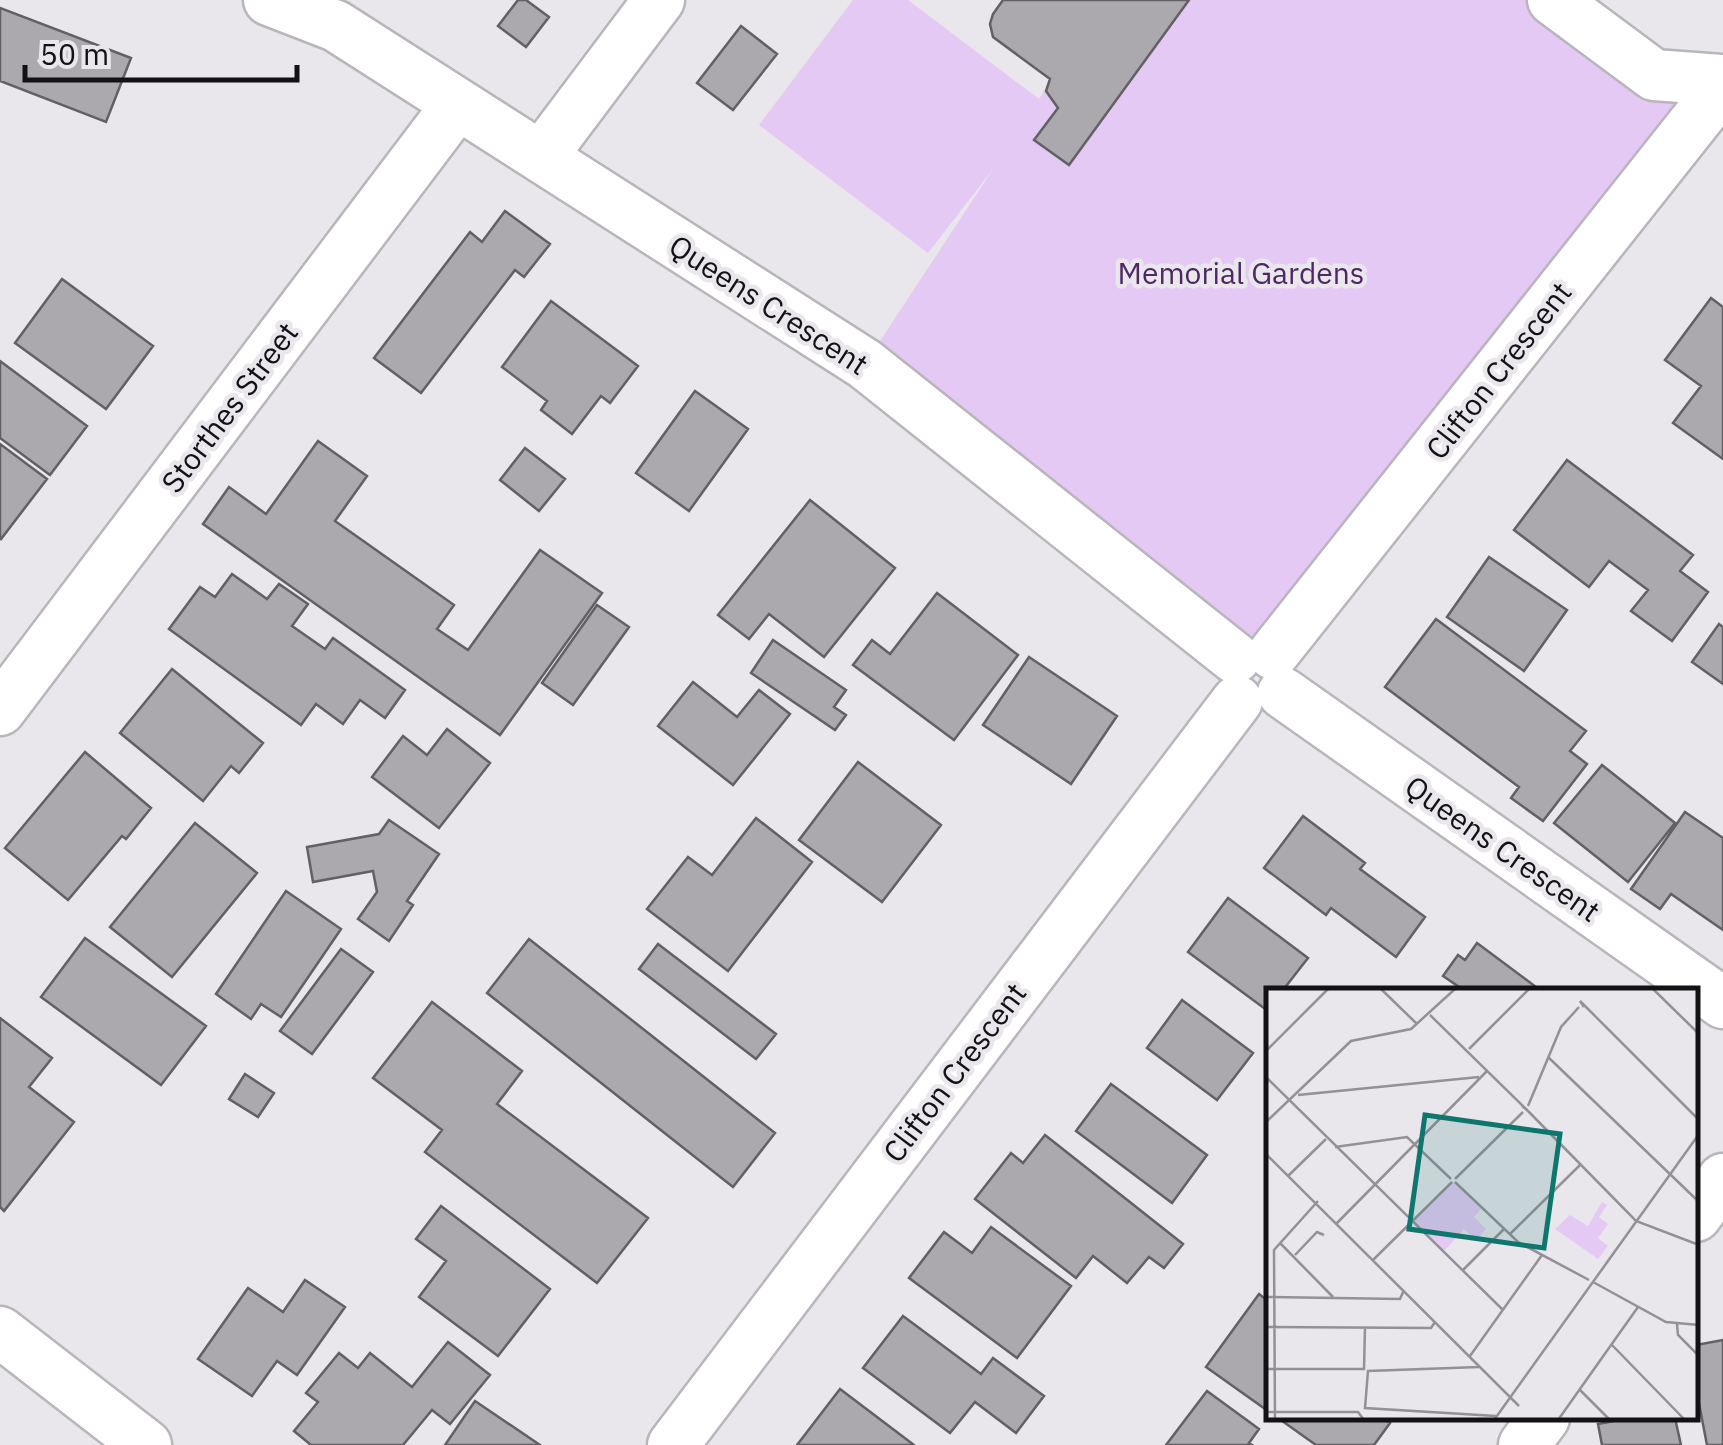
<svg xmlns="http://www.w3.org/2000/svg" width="1723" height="1445" viewBox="0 0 1723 1445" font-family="'IBM Plex Sans',sans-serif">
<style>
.green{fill:#e4c9f5}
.building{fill:#aba8ae;stroke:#626064;stroke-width:2.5}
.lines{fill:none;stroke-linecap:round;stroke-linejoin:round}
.minor-casing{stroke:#b8b5bb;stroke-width:55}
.minor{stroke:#fff;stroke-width:50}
.labels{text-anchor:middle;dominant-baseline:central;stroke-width:9;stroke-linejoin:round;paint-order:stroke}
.park-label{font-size:30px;fill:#4e2763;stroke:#e9e6ec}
.street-label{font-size:30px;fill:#121113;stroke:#e9e6ec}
.inset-road{fill:none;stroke:#939195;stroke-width:2.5}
.view{fill:#0f766e;fill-opacity:0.15;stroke:#0f766e;stroke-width:5}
.inset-edge{fill:none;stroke:#121113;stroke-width:5}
</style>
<rect width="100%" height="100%" fill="#e9e6ec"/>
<path class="green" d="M853 0H908L1039 99 1104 0H1553L1714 99 1260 673 865 364 993 169 928 253 759 125Z"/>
<path class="building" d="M518 0H526L549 17 526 47 498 26Z
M1003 0H1189L1069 165 1034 140 1058 108 1046 91 1050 79 993 37 990 24 993 14Z
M0 8 131 58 106 122 0 81Z
M741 26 777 54 733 110 697 83Z
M505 211 550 244 524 277 515 270 421 393 374 358 470 232 482 242Z
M62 279 153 346 106 409 15 343Z
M1711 298 1723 307V459L1673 423 1701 386 1665 360Z
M551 301 638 366 610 403 601 396 572 434 541 410 547 401 502 367Z
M0 361 87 426 50 475 0 438Z
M695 391 748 429 689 511 636 473Z
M318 441 367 476 335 521 454 605 437 629 468 650 540 550 602 593 500 735 203 524 229 487 266 514Z
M0 444 47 479 1 539 0 538Z
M525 448 565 479 539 511 500 480Z
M1567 460 1693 555 1680 571 1708 592 1672 641 1631 611 1648 590 1609 561 1589 587 1514 530Z
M810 500 895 568 824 657 769 614 749 639 718 615Z
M1489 557 1567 610 1524 671 1447 617Z
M232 574 267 599 279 584 308 604 292 626 325 649 333 638 405 690 385 718 360 700 343 724 316 704 301 725 169 629 200 587 215 597Z
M937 593 1018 655 954 740 853 665 872 640 890 654Z
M597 605 629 627 573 705 542 683Z
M1436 619 1586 731 1570 751 1587 764 1543 821 1511 798 1519 787 1385 687Z
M1719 624 1723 627V684L1692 662Z
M773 640 846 690 834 707 846 715 835 730 751 673Z
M1029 657 1117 716 1071 784 983 725Z
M172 669 263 743 239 773 231 766 203 801 120 733Z
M693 682 737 717 759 690 790 714 733 785 658 726Z
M447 729 490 763 439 828 372 777 403 736 427 755Z
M85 752 151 808 126 839 122 836 68 900 5 848Z
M858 762 941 825 882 902 799 840Z
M1602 765 1675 823 1628 882 1554 823Z
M1685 812 1723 838V930L1671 894 1660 909 1631 889Z
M1303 816 1365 863 1360 869 1425 917 1396 957 1331 908 1326 915 1264 868Z
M756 818 812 862 728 971 647 909 688 857 712 875Z
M389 820 439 854 407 901 413 905 389 941 358 919 377 892 373 871 313 882 307 847 379 834Z
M195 823 257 873 172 977 110 927Z
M286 891 341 929 281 1017 261 1004 251 1019 216 994Z
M1228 898 1308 958 1283 990H1268V1011L1188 952Z
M85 938 206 1026 161 1085 41 997Z
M529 939 775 1133 733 1187 487 993Z
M1477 943 1540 990H1456L1459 987 1443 976 1458 955 1465 960Z
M658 944 776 1034 756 1059 639 969Z
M341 949 373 972 312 1054 280 1031Z
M1182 1000 1253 1053 1217 1100 1147 1048Z
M432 1002 522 1071 497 1104 648 1218 597 1283 425 1152 442 1130 373 1078Z
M0 1018 52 1058 29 1087 74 1122 4 1211 0 1207Z
M245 1074 274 1093 258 1117 229 1099Z
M1111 1084 1207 1155 1172 1203 1076 1131Z
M1045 1135 1183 1244 1164 1268 1149 1257 1127 1283 1093 1256 1076 1278 975 1199 1011 1153 1023 1163Z
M441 1206 550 1289 498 1356 419 1297 446 1261 416 1239Z
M991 1227 1071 1286 1017 1358 909 1278 944 1232 972 1253Z
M305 1280 345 1307 297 1375 277 1361 252 1396 198 1359 248 1288 283 1312Z
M1259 1294 1268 1301V1411L1206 1367Z
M903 1316 981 1374 993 1358 1044 1396 1016 1433 975 1402 950 1433 863 1368Z
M1723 1340V1445H1707L1696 1388V1345Z
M448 1342 490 1375 450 1424 432 1410 403 1445H311L294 1431 318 1402 306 1393 339 1353 358 1368 370 1353 412 1387Z
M840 1389 914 1445H797Z
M1207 1391 1259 1429 1249 1443 1252 1445H1166Z
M475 1401 540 1445H445Z
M1278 1418H1382L1390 1423 1374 1445H1316Z
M1630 1418H1675L1681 1445H1602L1598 1424Z"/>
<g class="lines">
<defs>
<path id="minor" d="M269 0 336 26 865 364 1235 658
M1553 0 1654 75 1723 80
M541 157 659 0
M1273 654 1723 86
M1283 693 1723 1003
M0 710 457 105
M1696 1216 1723 1179
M0 1332 146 1445
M673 1445 1237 701
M1524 1445 1544 1418"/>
</defs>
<use href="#minor" class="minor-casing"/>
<use href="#minor" class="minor"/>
</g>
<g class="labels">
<g class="park-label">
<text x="1241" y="272">Memorial Gardens</text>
</g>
<g class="street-label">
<text transform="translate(769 304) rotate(33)">Queens Crescent</text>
<text transform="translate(1498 370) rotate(-52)">Clifton Crescent</text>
<text transform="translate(229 407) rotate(-53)">Storthes Street</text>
<text transform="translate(1503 848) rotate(35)">Queens Crescent</text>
<text transform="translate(954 1072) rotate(-53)">Clifton Crescent</text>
</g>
</g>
<g transform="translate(1266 988)">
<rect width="432" height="432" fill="#e9e6ec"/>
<path d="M187 193 215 221 208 229 220 241 210 252 198 241 178 263 145 233ZM336 214 341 217 333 229 342 236 332 250 342 258 332 271 289 241 304 227 322 238Z" fill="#e4c9f5"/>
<path class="inset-road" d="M115 1 150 35M387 1 433 46M318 19 314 13 433 132M164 27 262 123 256 118M203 61 263 1M0 63 62 1M282 69 433 214M0 89 237 322M32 107 213 89M262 118 295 39 313 19M262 123 370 233 433 257M0 134 85 53 145 41 189 1M69 159 141 149 185 191M0 166 253 418M22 188 60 151M189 191 257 124M189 194 252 254 323 292M71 235 222 82M244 246 314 177M14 255 67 309M29 267 51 244 58 247M107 272 186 194M197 282 238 241M327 294 400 334 433 337M0 309 134 311 138 302M411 336 412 347 433 368M0 339 165 340 169 334M346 357 419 432M204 368 276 267M213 379 102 383 99 420 230 428M0 381H98L99 339M314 402 344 432M0 424H92L98 432M9 432 8 262 52 213M228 432 433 146M292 432 372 319"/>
<path class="view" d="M159 127 294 146 278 260 143 241Z"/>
<rect width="432" height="432" class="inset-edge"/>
</g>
<path d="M25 65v15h272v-15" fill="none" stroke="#121113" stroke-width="5"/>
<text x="40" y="65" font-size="30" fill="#121113" stroke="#e9e6ec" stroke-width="8" paint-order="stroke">50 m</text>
</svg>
